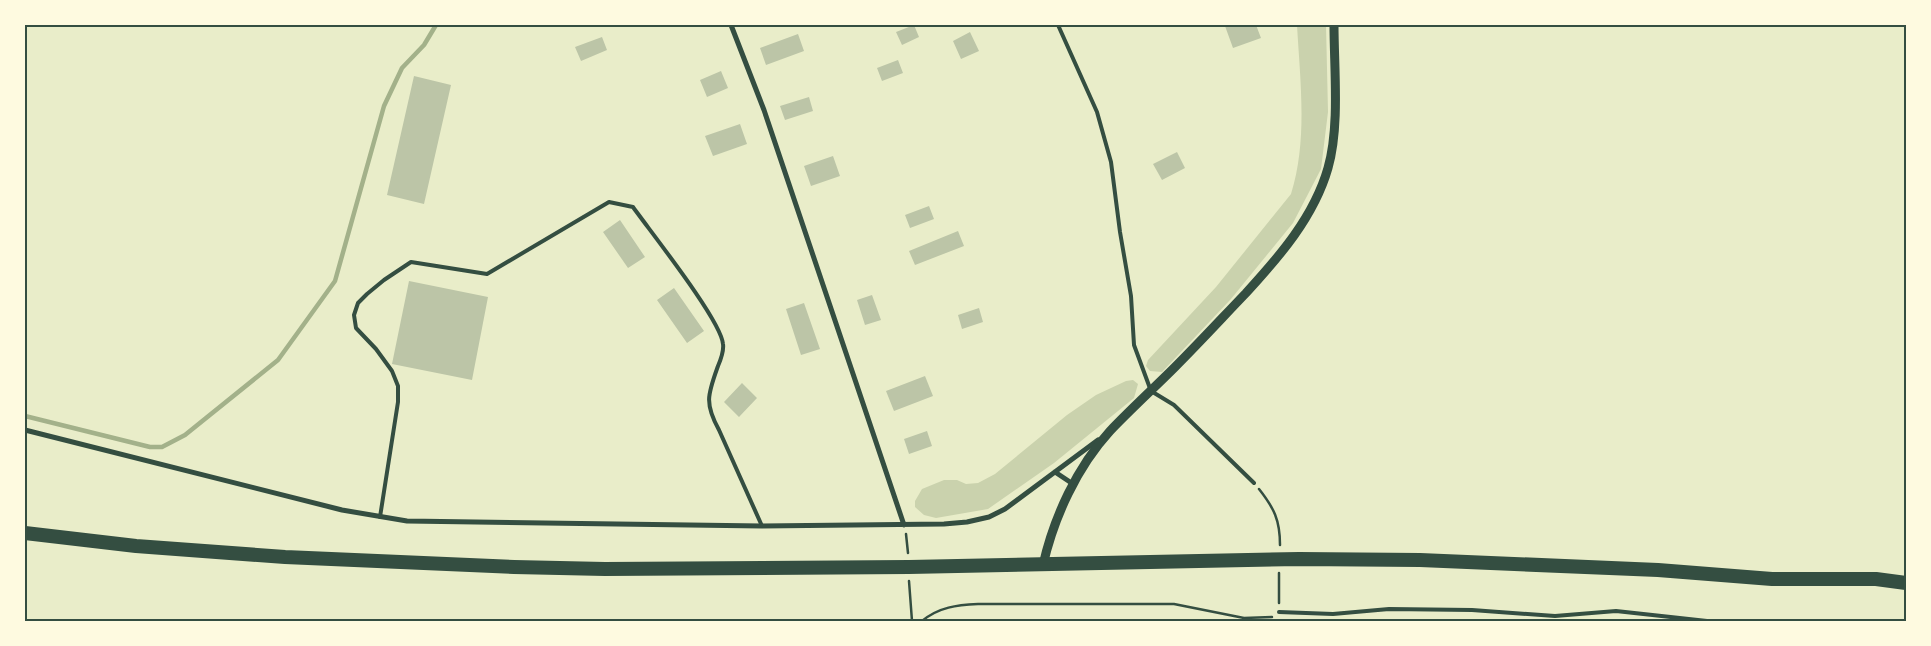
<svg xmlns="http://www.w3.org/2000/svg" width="1931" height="646" viewBox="0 0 1931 646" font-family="'Nunito Sans',sans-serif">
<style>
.green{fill:#cad2ad}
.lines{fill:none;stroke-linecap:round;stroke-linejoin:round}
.stream{stroke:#a3b18a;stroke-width:4.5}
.building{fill:#bcc5a7}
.path{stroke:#344e41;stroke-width:2.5}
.service{stroke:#344e41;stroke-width:4}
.minor{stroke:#344e41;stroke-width:5}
.tertiary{stroke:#344e41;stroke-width:9}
.trunk{stroke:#344e41;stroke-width:14}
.neatline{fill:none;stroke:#344e41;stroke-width:2}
</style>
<rect width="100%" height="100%" fill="#e9edc9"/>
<path class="green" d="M1297 25H1326L1328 112 1321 169 1293 223 1231 299 1162 372 1150 371 1146 366 1148 360 1216 287 1291 194C1308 140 1300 80 1297 25Z
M1133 380 1138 384 1134 398 1054 463 988 509 936 518 924 515 915 507V501L922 489 944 480H957L966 484 978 483 995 474 1067 415 1096 395 1126 381Z"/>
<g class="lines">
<path class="stream" d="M25 416 150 447H162L185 435 278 360 335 281 384 106 402 68 424 45 436 25"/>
</g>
<path class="building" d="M914 25 919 37 902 45 896 32Z
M1227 25H1256L1261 38 1233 48 1225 26Z
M970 32 979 51 961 59 953 41Z
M798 34 804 51 766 65 760 48Z
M602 37 607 50 581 61 575 47Z
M898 60 903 73 882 81 877 68Z
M721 71 728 88 707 97 700 80Z
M414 76 451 85 424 204 387 195Z
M809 97 813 111 785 120 780 106Z
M740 124 747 144 713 156 705 136Z
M1177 152 1185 168 1162 180 1153 164Z
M833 156 840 176 811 186 804 166Z
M929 206 934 219 910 228 905 215Z
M620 220 645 257 628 268 603 232Z
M958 231 964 246 915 265 909 251Z
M409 281 488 297 472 380 392 364Z
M674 288 704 331 687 343 657 300Z
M872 295 881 320 865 325 857 300Z
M804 303 820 349 801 355 786 309Z
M979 308 983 322 962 329 958 315Z
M925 376 933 396 894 411 886 391Z
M742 383 757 398 739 417 724 402Z
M927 431 932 446 909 454 904 439Z"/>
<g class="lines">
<path class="path" d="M1259 489C1274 508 1280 520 1280 545
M906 534 908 553
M909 581 912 621
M1279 603V573
M922 621C939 607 957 605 978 604H1174L1244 618 1272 617"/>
<path class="service" d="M1058 25 1097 112 1111 162 1120 232 1131 296 1134 345 1151 391 1174 405 1254 483
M380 517 398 402V386L392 371 376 349 356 328 354 315 358 303 367 294 384 280 411 262 487 274 609 202 633 207C650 231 721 320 723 344 724 351 721 359 718 366 708 394 704 403 719 430L762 526
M1279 612 1333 614 1389 609 1472 610 1555 616 1616 611 1707 621"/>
<path class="minor" d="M731 25 764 110 904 525
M25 430 342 510 407 521 762 526 944 524 967 522 989 517 1005 509 1098 440
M1055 472 1073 484"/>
<path class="tertiary" d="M1043 565C1054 517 1077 467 1110 431 1131 409 1154 388 1175 367 1199 343 1222 318 1246 293 1279 257 1314 217 1328 168 1340 126 1334 69 1334 25"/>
<path class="trunk" d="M25 533 136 546 285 557 514 567 605 569 909 567 1299 559 1420 560 1658 570 1772 579H1876L1906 583"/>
</g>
<rect width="1931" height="646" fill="none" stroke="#fefae0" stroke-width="52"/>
<rect x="26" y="26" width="1879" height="594" class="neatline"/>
</svg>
